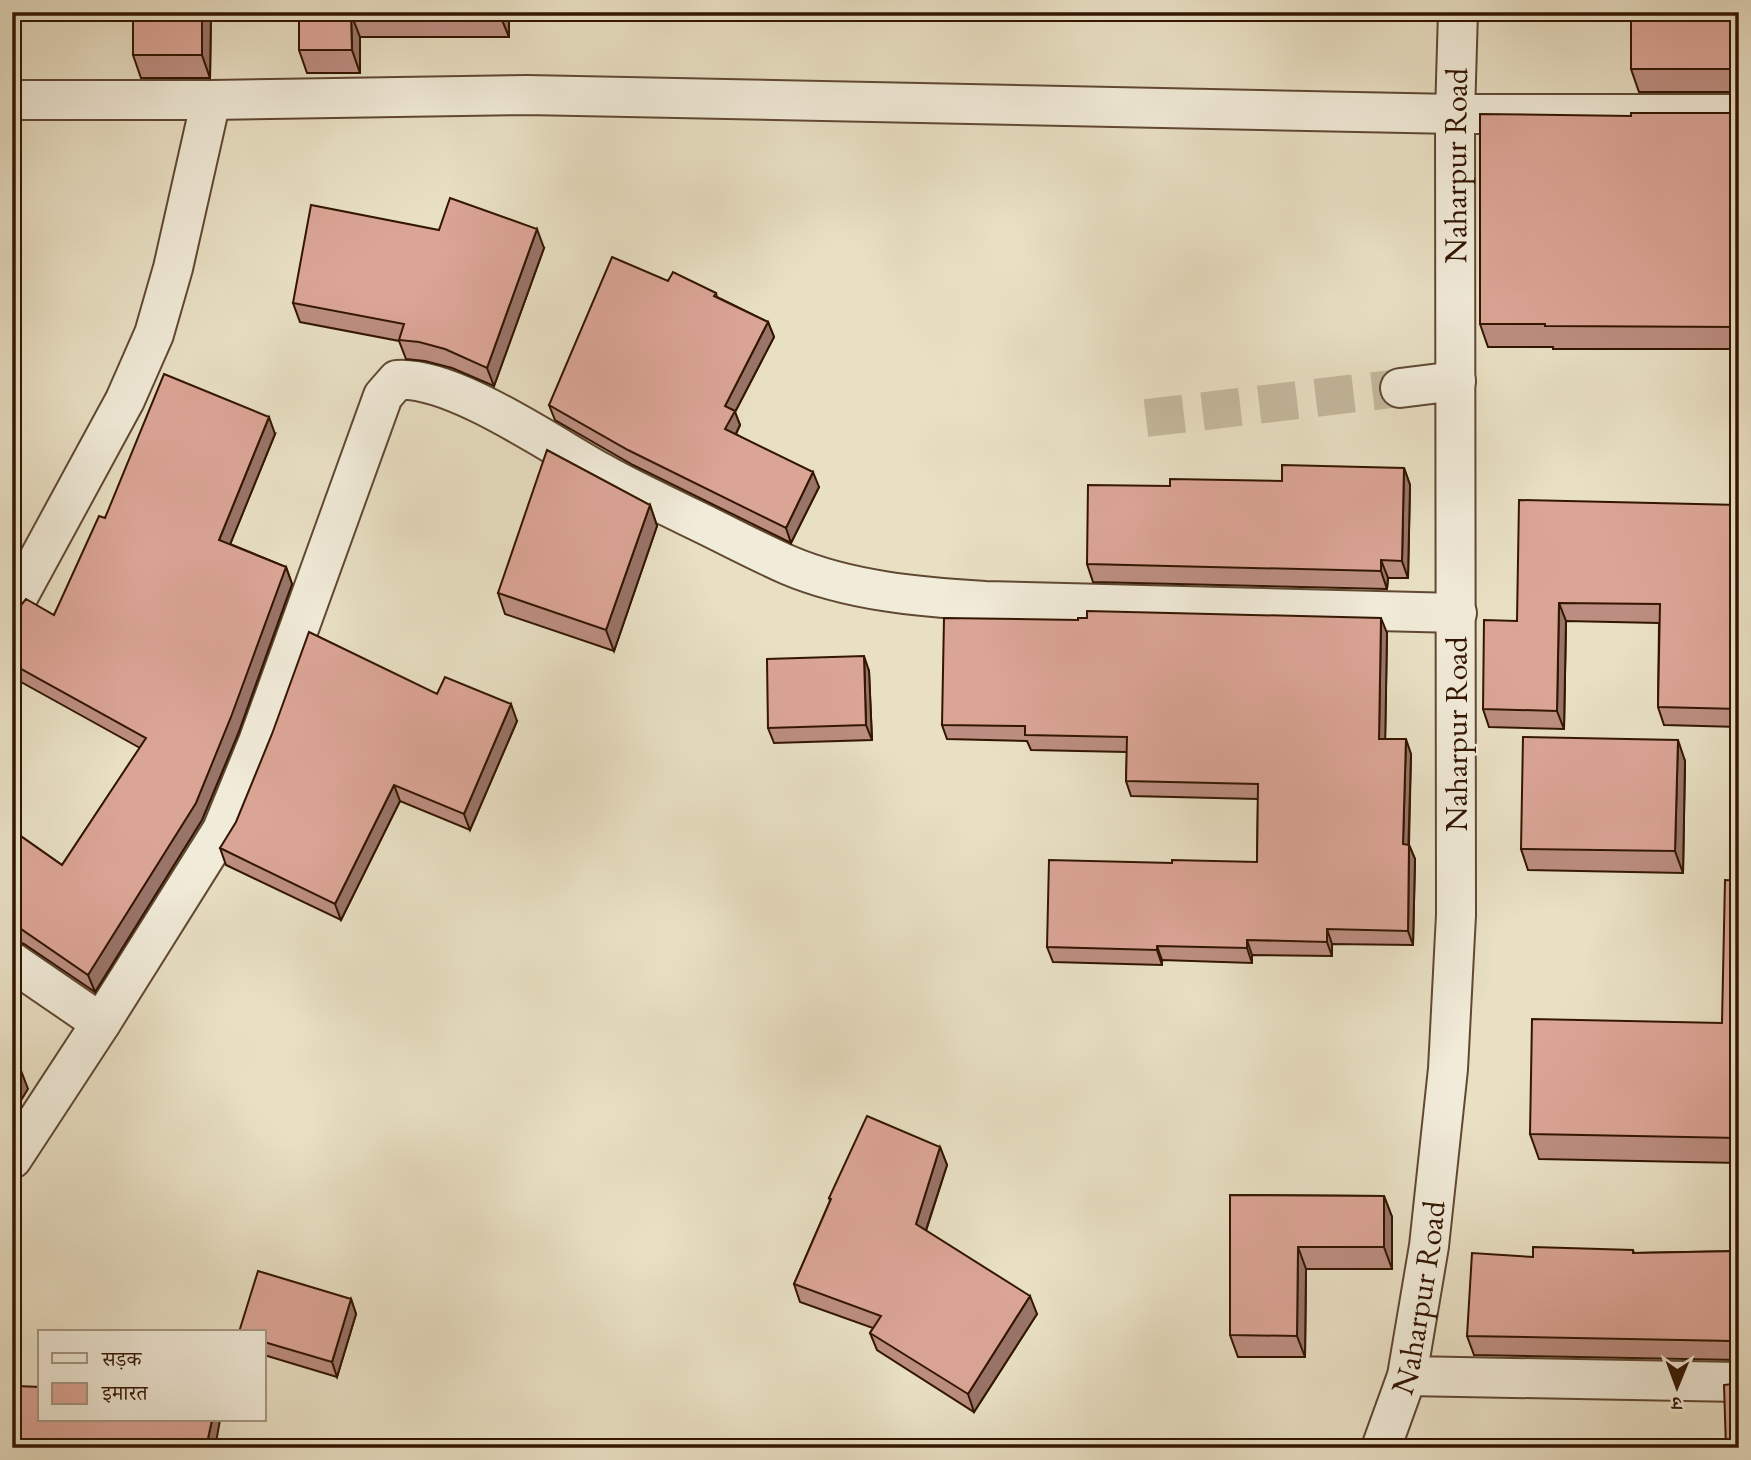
<svg xmlns="http://www.w3.org/2000/svg" width="1751" height="1460" viewBox="0 0 1751 1460" font-family="'EB Garamond','Noto Serif Devanagari',serif">
<style>
.lines{fill:none;stroke-linecap:round;stroke-linejoin:round}
.minor-tunnel{stroke:#c5b89d;stroke-width:38;stroke-dasharray:38 19;stroke-linecap:butt}
.minor-casing{stroke:#604832;stroke-width:42}
.minor{stroke:#f1ebd9;stroke-width:38}
.wall{fill:#bc8e81;stroke:#331601;stroke-width:2}
.shaded-wall{fill:#997469;stroke:#331601;stroke-width:2}
.building{fill:#dba596;stroke:#331601;stroke-width:2}
.labels{text-anchor:middle;dominant-baseline:central;stroke-width:5;stroke-linejoin:round;paint-order:stroke}
.street-label{font-size:32px;fill:#331601;stroke:#f1ebd9}
</style>
<rect width="100%" height="100%" fill="#e9e0c4"/>
<filter id="stains"><feTurbulence type="fractalNoise" baseFrequency=".00286" numOctaves="4"/><feColorMatrix values="0 0 0 0 .2 0 0 0 0 .09 0 0 0 0 .02 0 0 0 .5 -.17"/></filter>
<radialGradient id="worn" r=".72"><stop offset=".6" stop-color="#630" stop-opacity="0"/><stop offset="1" stop-color="#630" stop-opacity=".3"/></radialGradient>
<g class="lines">
<path class="minor-tunnel" d="M1146 418 1400 388"/>
<defs>
<g id="minor">
<path d="M12 100H211L527 95 1455 114H1739"/>
<path d="M1400 388 1456 381"/>
<path d="M12 608 125 400 154 334 173 268 211 100"/>
<path d="M12 962 101 1023"/>
<path d="M12 1159 101 1023 222 830 258 742 383 396 397 380C453 376 551 445 602 473 630 489 659 502 687 516 721 532 754 550 788 565 849 591 920 597 985 601L1457 613"/>
<path d="M1407 1376 1739 1382"/>
<path id="s1" d="M1381 1448 1407 1376 1429 1246 1448 1069 1456 915 1455 114 1458 12"/>
</g>
</defs>
<use href="#minor" class="minor-casing"/>
<use href="#minor" class="minor"/>
</g>
<path class="wall" d="M211 12 210 78H141L133 55Z
M299 12H509V37H360V73H307L299 50Z
M1739 12V92H1639L1631 69Z
M1739 111V349H1553V347H1488L1480 324 1631 116 1731 113Z
M544 248 494 386 452 368 425 361 406 359 399 341 300 322 293 303Z
M668 281 716 293 717 297 768 322 774 337 735 412 740 425 736 434 819 487 791 543 633 465 555 420 549 405Z
M275 434 230 544 286 567 292 584 238 734 202 820 95 992 24 944 12 940V830L62 865 140 748 12 677V611L54 615 105 518Z
M1404 468 1410 485 1408 578H1388L1387 589 1093 582 1087 564 1282 481Z
M650 505 657 526 614 651 505 614 498 593Z
M1739 505V727L1664 725 1658 707 1659 623 1566 621 1564 729 1489 727 1483 709 1517 621Z
M1387 633 1385 739 1411 754 1409 845 1415 859 1413 945 1332 944V956L1252 955V963L1162 960V965L1053 962 1047 947 1172 863 1257 862 1258 799 1131 796 1126 781 1127 752 1031 750 1027 741 947 739 942 725Z
M869 671 872 740 774 743 768 728Z
M437 694 517 721 470 830 400 801 341 920 226 865 220 848Z
M1685 761 1683 873 1528 870 1521 849Z
M1739 881V1163L1539 1159 1530 1134 1722 1023Z
M940 1147 947 1165 926 1231 1037 1314 974 1412 877 1350 870 1333 873 1328 800 1302 794 1284 830 1201 829 1198Z
M1230 1195 1384 1196 1392 1217V1269H1306L1305 1357H1238L1230 1335Z
M1633 1250 1634 1253 1739 1251V1360L1474 1355 1467 1336 1533 1257Z
M351 1299 356 1314 337 1377 264 1355V1332Z"/>
<path class="shaded-wall" d="M202 12H211L210 78 202 55Z
M500 12H509V37L500 15Z
M351 14 360 37V73L352 50Z
M537 229 544 248 494 386 487 368Z
M768 322 774 337 735 412 740 425 731 444 725 429V406Z
M269 417 275 434 225 557 219 540Z
M1404 468 1410 485 1408 578 1402 561Z
M813 472 819 487 791 543 786 528Z
M650 505 657 526 614 651 606 630Z
M1381 560 1388 578 1387 589 1381 571Z
M286 567 292 584 238 734 202 820 95 992 88 975Z
M1559 603 1566 621 1564 729 1557 711Z
M1381 618 1387 633 1385 753 1379 739Z
M864 656 869 671 872 740 866 725Z
M511 704 517 721 470 830 464 814Z
M1406 739 1411 754 1408 859 1403 844Z
M1678 740 1685 761 1683 873 1675 851Z
M394 785 400 801 341 920 335 904Z
M1409 845 1415 859 1413 945 1408 931Z
M1327 929 1332 944V956L1327 942Z
M1247 940 1252 955V963L1247 948Z
M1157 946 1162 960V965L1157 950Z
M20 1068 28 1089 12 1115V1081Z
M940 1147 947 1165 922 1242 916 1224Z
M1384 1196 1392 1217V1269L1384 1247Z
M1298 1247 1306 1269 1305 1357 1297 1336Z
M1030 1296 1037 1314 974 1412 968 1394Z
M351 1299 356 1314 337 1377 332 1362Z
M212 1420H220L215 1448H206Z"/>
<path class="building" d="M133 12H202V55H133Z
M299 12H500V15L351 14 352 50H299Z
M1631 12H1739V71L1731 69H1631Z
M1739 111V327L1545 326V324H1480V114L1631 116V113H1731Z
M450 198 537 229 487 368 445 349 419 342 399 340 404 324 293 303 311 205 439 230Z
M612 257 668 281 673 272 716 293 714 296 768 322 725 406 735 411 725 429 813 472 786 528 628 450 549 405Z
M164 374 269 417 219 540 286 567 231 717 196 803 88 975 18 927 12 925V830L62 865 146 738 12 664V611L17 610 26 599 54 615 99 516 105 518Z
M547 450 650 505 606 630 498 593Z
M1282 465 1404 468 1402 561 1381 560V571L1087 564 1088 485 1170 486V479L1282 481Z
M1519 500 1739 505V709L1658 707 1660 604 1559 603 1557 711 1483 709 1484 620 1517 621Z
M1087 611 1381 618 1379 739H1406L1403 844 1409 845 1408 931 1327 929V942L1247 940V948L1157 946V950L1047 947 1049 860 1172 863V860L1257 862 1258 784 1126 781 1127 737 1025 735V726L942 725 944 618 1078 620V618H1087Z
M309 632 437 694 445 677 511 704 464 814 394 785 335 904 220 848 236 822 272 734Z
M864 656 866 725 768 728 767 659Z
M1523 737 1678 740 1675 851 1521 849Z
M1725 880 1739 881V1138L1530 1134 1532 1019 1722 1023Z
M12 1064 20 1068 12 1081Z
M867 1116 940 1147 916 1224 1030 1296 968 1394 870 1333 881 1316 794 1284 831 1199 829 1198Z
M1230 1195 1384 1196V1247H1298L1297 1336 1230 1335Z
M1533 1247 1633 1250V1253L1739 1251V1343L1732 1341 1467 1336 1472 1253 1533 1257Z
M258 1271 351 1299 332 1362 264 1342V1332H239Z
M12 1376H17V1386L40 1387V1420H212L206 1448H12Z
M1739 1383V1448H1726L1724 1385Z"/>
<g class="labels">
<g class="street-label">
<text stroke="none"><textPath href="#s1" startOffset="1290">Naharpur Road</textPath></text>
<text transform="translate(1456 734) rotate(-90)">Naharpur Road</text>
<text stroke="none"><textPath href="#s1" startOffset="156">Naharpur Road</textPath></text>
</g>
</g>
<rect width="1751" height="1460" fill="none" stroke="#e9e0c4" stroke-width="42"/>
<rect x="14" y="14" width="1723" height="1432" fill="none" stroke="#331601" stroke-width="3.5"/>
<rect x="21" y="21" width="1709" height="1418" fill="none" stroke="#331601" stroke-width="2"/>
<rect x="38" y="1330" width="228" height="91" fill="#f1ebd9" stroke="#a59683" stroke-width="2"/>
<rect x="52" y="1353" width="35" height="10" fill="#f1ebd9" stroke="#a59683" stroke-width="2"/>
<text x="102" y="1366" font-size="21" fill="#331601">सड़क</text>
<rect x="52" y="1383" width="35" height="21" fill="#dba596" stroke="#a59683" stroke-width="2"/>
<text x="102" y="1400" font-size="21" fill="#331601">इमारत</text>
<g transform="translate(1677 1387) rotate(181)" stroke="#f1ebd9" stroke-width="5" paint-order="stroke">
<path d="M0-5L12 26L0 18L-12 26Z" fill="#331601"/>
<text y="-10" font-size="19" font-weight="bold" text-anchor="middle" fill="#331601">उ</text>
</g>
<rect width="100%" height="100%" filter="url(#stains)"/>
<rect width="100%" height="100%" fill="url(#worn)"/>
</svg>
